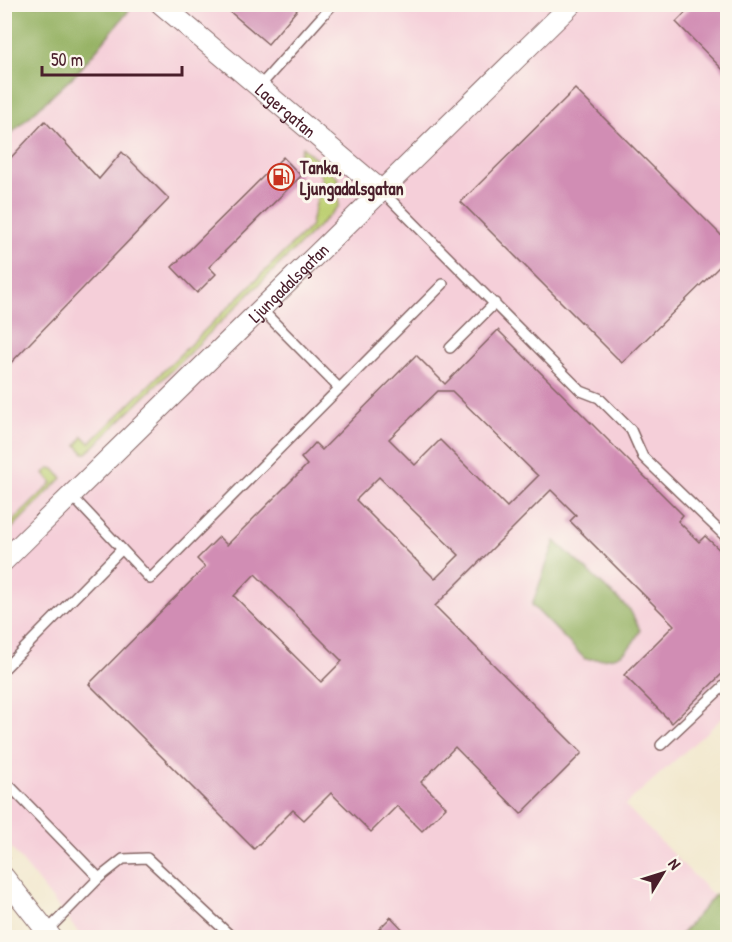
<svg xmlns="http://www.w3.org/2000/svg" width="732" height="942" viewBox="0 0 732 942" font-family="'Patrick Hand',sans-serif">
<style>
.built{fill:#f5cfd9}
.green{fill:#bed073;stroke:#84784f;stroke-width:1.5}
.forest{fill:#96b265;stroke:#706848;stroke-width:1.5}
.building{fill:#d18db4;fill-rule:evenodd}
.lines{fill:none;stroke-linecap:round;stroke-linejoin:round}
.lane-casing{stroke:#856564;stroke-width:12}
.street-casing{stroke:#856564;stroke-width:22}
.path{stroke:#856564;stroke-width:3;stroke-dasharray:4.5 4.5;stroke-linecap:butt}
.lane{stroke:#fff;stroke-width:9}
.street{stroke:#fff;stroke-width:20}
.labels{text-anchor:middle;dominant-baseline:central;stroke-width:6;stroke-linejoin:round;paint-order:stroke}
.street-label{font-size:18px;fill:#4a1f2b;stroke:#fbf7ec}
.poi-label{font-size:18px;font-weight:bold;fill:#4a1f2b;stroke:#fbf7ec;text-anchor:start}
</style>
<rect width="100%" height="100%" fill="#fbf7ec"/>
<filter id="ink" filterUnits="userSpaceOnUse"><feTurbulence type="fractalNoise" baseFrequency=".0167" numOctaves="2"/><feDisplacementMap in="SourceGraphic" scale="12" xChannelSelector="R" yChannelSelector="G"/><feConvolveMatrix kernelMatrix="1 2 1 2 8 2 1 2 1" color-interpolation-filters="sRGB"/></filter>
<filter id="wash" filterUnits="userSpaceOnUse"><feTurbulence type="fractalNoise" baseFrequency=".008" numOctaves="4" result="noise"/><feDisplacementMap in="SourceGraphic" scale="24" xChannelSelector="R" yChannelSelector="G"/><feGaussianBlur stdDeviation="1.35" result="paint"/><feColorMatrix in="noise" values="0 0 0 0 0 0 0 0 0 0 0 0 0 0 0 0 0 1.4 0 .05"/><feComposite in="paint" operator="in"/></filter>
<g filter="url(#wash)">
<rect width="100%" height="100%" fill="#f2e8ce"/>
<path class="built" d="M4 5H727V714L625 805 714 896 679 937H82L5 840Z"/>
<path class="green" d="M302 147 338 178 339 206 87 453H84L77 445 83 436 90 443 310 227 322 181 320 173 300 154Z
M50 468 54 469 62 478 5 535V529L52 483 44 473Z"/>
<path class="forest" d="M129 5 132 7 78 72 5 139V5Z
M555 541 630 610 640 630C627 659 614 659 585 659L532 605Z
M727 892V937H679L714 896Z"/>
<g id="blocks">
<path class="building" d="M221 4H302L268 44Z
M694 4H728V75L676 22Z
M575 89 728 242V258L622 363 461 202Z
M45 121 99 179 122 152 169 199 4 370V165Z
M283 157 301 176 209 267 216 274 197 293 172 267Z
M498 330 683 515 678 521 699 542 705 536 728 558V668L672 723 624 675 674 625 570 521 576 515 551 490 435 606 582 753 521 814 455 747 421 782 446 807 422 831 397 806 371 832 331 793 304 820 293 810 254 849 89 684 205 567 197 559 219 537 227 545 307 465 301 458 308 451 315 443 322 450 416 355 445 384ZM438 391H452L538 476 507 507 440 440 415 465 389 439ZM379 477 459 555 435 579 356 500ZM255 574 342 661 321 682 234 596Z
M391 917 411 938H370Z"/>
</g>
</g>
<g filter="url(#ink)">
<use href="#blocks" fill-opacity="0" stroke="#856564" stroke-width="1.5"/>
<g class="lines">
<defs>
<path id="lane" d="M259 87 333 4
M383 192 581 391 599 398 631 430 643 457 728 539
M261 309 339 388
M450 348 495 303
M72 496 150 579 443 284
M4 669 122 549
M661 745 728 682
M4 780 99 878
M47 931 99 878 123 859 147 858 233 938"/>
<g id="street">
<path id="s1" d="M161 4 383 192"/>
<path id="s2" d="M4 561 572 4"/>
<path d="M4 877 52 938"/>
</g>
</defs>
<use href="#lane" class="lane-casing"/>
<use href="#street" class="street-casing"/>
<path class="path" d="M4 852 10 859"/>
<use href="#lane" class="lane"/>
<use href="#street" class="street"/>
</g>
</g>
<defs>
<symbol id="fuel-ring" viewBox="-11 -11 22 22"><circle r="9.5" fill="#fbf7ec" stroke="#c8321e" stroke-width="1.5"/><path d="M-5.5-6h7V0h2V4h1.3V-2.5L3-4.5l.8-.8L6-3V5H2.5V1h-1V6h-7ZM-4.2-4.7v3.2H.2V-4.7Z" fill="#c8321e"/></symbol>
</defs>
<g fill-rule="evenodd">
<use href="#fuel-ring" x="266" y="162" width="30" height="30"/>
</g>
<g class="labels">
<g class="street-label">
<text stroke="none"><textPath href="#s1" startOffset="164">Lagergatan</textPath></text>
<text stroke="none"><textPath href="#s2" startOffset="398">Ljungadalsgatan</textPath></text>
</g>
<g class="poi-label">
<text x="300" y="167">Tanka,<tspan x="300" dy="21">Ljungadalsgatan</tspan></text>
</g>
</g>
<rect width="732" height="942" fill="none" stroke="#fbf7ec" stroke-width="24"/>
<g transform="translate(663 873) rotate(52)" stroke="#fbf7ec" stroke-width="4.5" paint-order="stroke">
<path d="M0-4.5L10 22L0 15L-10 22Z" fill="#4a1f2b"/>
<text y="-9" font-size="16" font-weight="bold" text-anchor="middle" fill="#4a1f2b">N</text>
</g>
<path d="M42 66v9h140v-9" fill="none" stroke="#4a1f2b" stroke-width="3"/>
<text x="51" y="66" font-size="18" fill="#4a1f2b" stroke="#fbf7ec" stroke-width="4.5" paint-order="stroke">50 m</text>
</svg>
